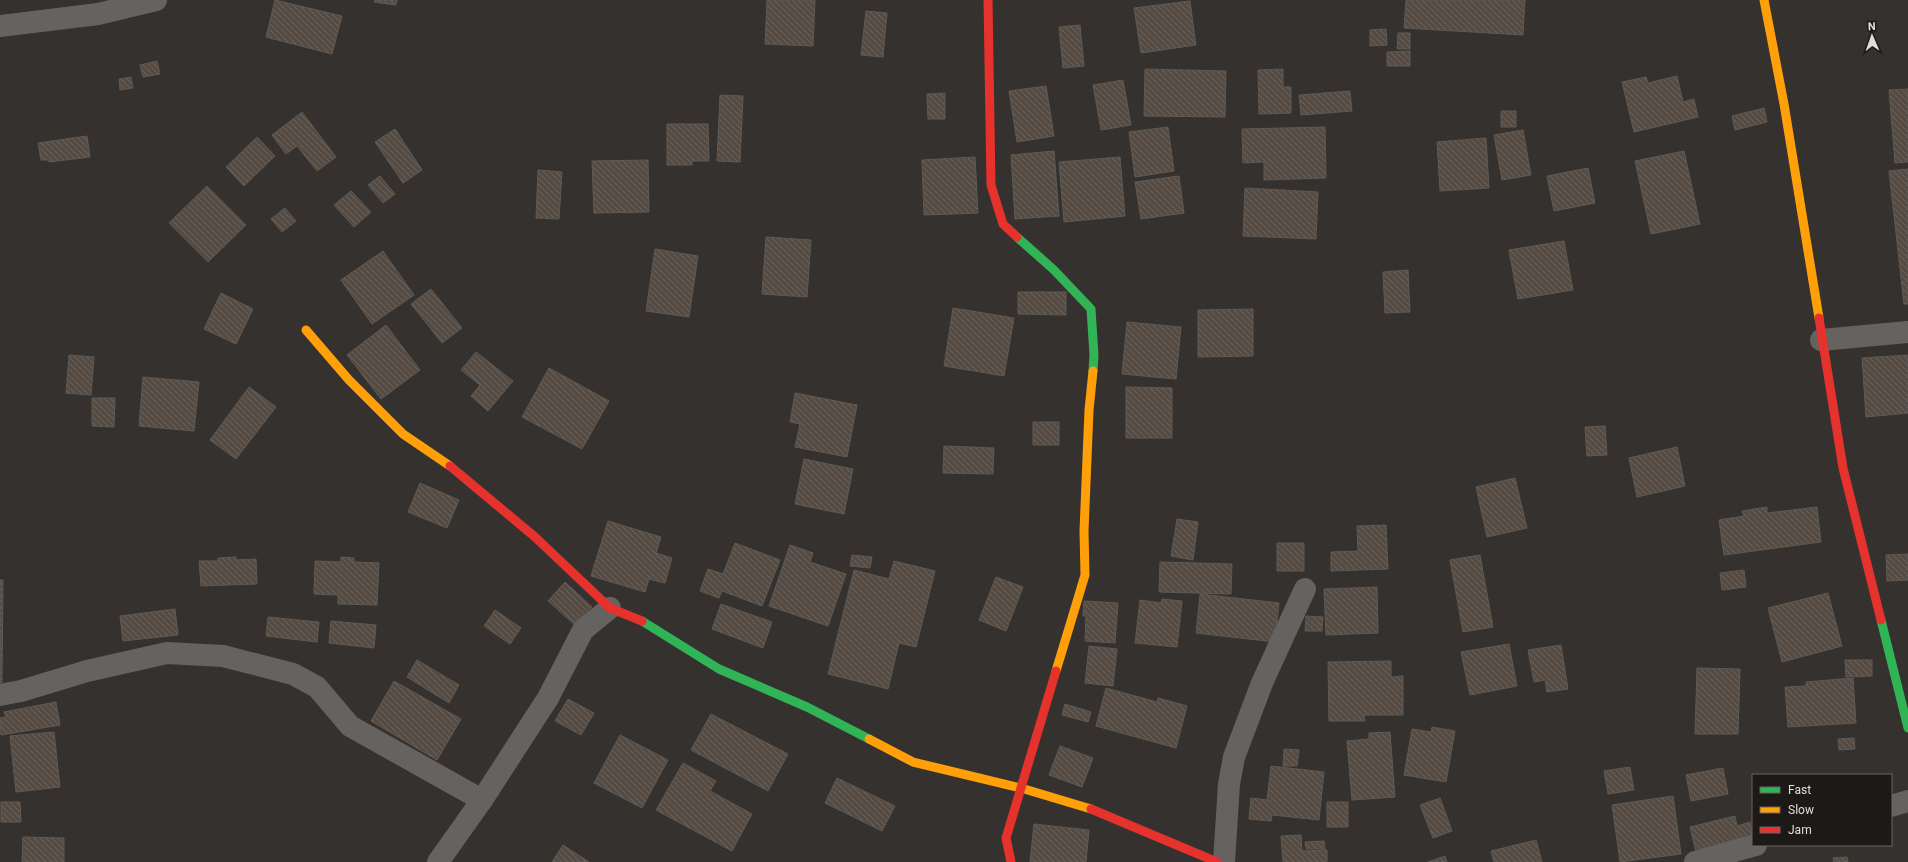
<svg xmlns="http://www.w3.org/2000/svg" width="1908" height="862" viewBox="0 0 1908 862" font-family="Roboto,sans-serif">
<style>
.building{fill:url(#building-back-hatch);stroke:#5d5a56}
.lines{fill:none;stroke-linecap:round;stroke-linejoin:round}
.street{stroke:#66625f;stroke-width:22}
.fast{stroke:#30b455;stroke-width:9}
.slow{stroke:#ff9f0a;stroke-width:9}
.jam{stroke:#e5322d;stroke-width:9}
</style>
<defs>
<pattern id="building-back-hatch" width="6" height="6" patternUnits="userSpaceOnUse"><rect width="6" height="6" fill="#564b43"/><path d="M-1 5l2 2M0 0l6 6M5-1l2 2" fill="none" stroke="#6e645e"/></pattern>
</defs>
<rect width="100%" height="100%" fill="#35312e"/>
<path class="building" d="M275 0 342 16 332 54 266 37Z
M375 0H397L396 5 374 2Z
M767 0H815L813 46 765 44Z
M1406 0H1525L1523 35 1404 28Z
M1190 1 1196 45 1141 53 1134 8Z
M866 11 887 13 883 57 861 55Z
M1080 25 1084 66 1063 68 1059 27Z
M1386 29 1387 45 1370 46V30Z
M1398 33H1410V49H1397Z
M1410 51V66H1387V52Z
M157 61 160 74 143 77 140 65Z
M1145 69 1226 71 1225 117 1144 116Z
M1283 69V87H1291V113L1259 114 1258 70Z
M1677 76 1683 102 1694 99 1698 117 1634 132 1622 82 1646 77 1648 83Z
M131 77 133 88 120 90 119 79Z
M1123 80 1131 125 1101 130 1093 85Z
M1046 86 1054 136 1017 142 1009 91Z
M1908 89V162L1895 163 1889 90Z
M1350 91 1352 111 1301 115 1299 95Z
M945 93V119H928L927 94Z
M720 95 743 96 740 162 717 161Z
M1764 108 1767 122 1735 130 1732 116Z
M1501 111H1516V127H1501Z
M302 112 336 157 317 171 297 146 286 154 272 135Z
M667 124H708L709 161H692V165H667Z
M1168 127 1174 171 1135 177 1129 132Z
M1325 127 1326 178 1264 180V162L1243 163 1242 129Z
M395 129 422 170 403 183 375 142Z
M1523 130 1531 175 1502 180 1494 135Z
M87 136 90 157 49 162 48 160H41L38 143Z
M257 137 275 156 244 186 226 167Z
M1486 138 1489 188 1440 191 1437 142Z
M1054 151 1059 216 1015 219 1011 155Z
M1684 151 1700 224 1651 234 1635 161Z
M975 157 978 213 924 215 922 160Z
M1120 157 1125 216 1064 222 1059 162Z
M648 160 649 212 594 213 592 161Z
M1588 168 1595 203 1554 211 1547 176Z
M1908 169V304H1904L1889 171Z
M538 170 562 172 559 219 536 218Z
M380 176 395 194 383 203 368 185Z
M1179 176 1184 213 1141 219 1135 182Z
M207 186 246 225 208 262 169 223Z
M1245 188 1318 192 1316 239 1243 236Z
M351 191 371 212 354 227 334 205Z
M285 208 296 221 282 232 271 219Z
M766 237 811 240 807 297 762 294Z
M1564 241 1573 290 1518 299 1509 250Z
M655 249 698 256 689 317 646 311Z
M383 251 414 295 372 324 341 280Z
M1408 270 1410 312 1385 313 1383 272Z
M431 289 462 328 442 343 411 304Z
M1018 292H1066V315L1018 314Z
M221 293 253 309 236 344 204 329Z
M953 308 1014 318 1004 376 944 366Z
M1253 309V356L1198 357V310Z
M1127 322 1181 327 1176 379 1122 374Z
M386 325 420 370 381 399 347 355Z
M476 352 513 381 488 411 471 396 480 385 461 370Z
M69 355 94 357 91 395 66 393Z
M1908 355V413L1866 417 1862 358Z
M549 368 609 401 582 449 522 417Z
M143 377 199 382 194 431 139 426Z
M249 387 276 407 236 459 210 440Z
M1126 387 1172 388V438H1126Z
M795 393 857 405 847 457 795 447 800 424 790 422Z
M92 398H115L114 427 92 426Z
M1033 422H1059V445H1033Z
M1605 426 1607 455 1587 456 1585 427Z
M944 446 994 448 993 474 943 473Z
M1677 447 1685 486 1637 497 1629 458Z
M804 459 853 469 844 514 795 504Z
M1515 478 1527 528 1487 537 1476 487Z
M420 483 459 500 447 528 408 512Z
M1767 507V513L1817 507 1821 542 1724 555 1719 520 1744 516 1742 511Z
M1177 519 1198 522 1193 560 1171 556Z
M608 521 661 537 656 553 672 558 665 583 649 579 645 592 591 576Z
M1386 525 1388 569 1331 571V552L1358 551 1357 526Z
M735 543 780 560 762 606 722 591 719 598 700 591 708 569 723 574Z
M1277 543H1304V571H1277Z
M790 545 813 553 810 562 846 574 828 626 769 606Z
M1908 554V580L1887 581 1886 555Z
M852 555 872 557 870 568 850 566Z
M1480 555 1493 627 1463 632 1450 560Z
M236 557V560L256 559 257 584 201 586 199 561H218V558Z
M341 557 354 558V562L379 563 377 605 338 604V595L314 594 315 561 341 562Z
M894 561 935 571 916 647 899 643 888 689 828 674 854 570 889 579Z
M1160 562 1232 564 1231 594 1159 592Z
M1744 570 1746 587 1722 590 1720 573Z
M996 577 1023 587 1006 631 979 620Z
M0 580H3L2 683H0Z
M565 582 592 607 575 625 548 601Z
M1377 587 1378 633 1326 635 1324 589Z
M1828 593 1842 646 1782 662 1768 608Z
M1200 594 1279 603 1275 642 1196 633Z
M1162 599 1182 601 1177 647 1135 643 1140 600 1161 603Z
M1084 601 1118 603 1115 643 1085 641 1086 616H1083Z
M721 604 772 622 763 648 712 629Z
M175 609 178 635 123 641 120 616Z
M495 610 521 628 510 644 484 626Z
M1306 616 1323 617 1322 631H1305Z
M268 617 319 622 317 642 266 636Z
M331 621 376 625 374 648 329 643Z
M1509 644 1517 686 1470 695 1461 652Z
M1561 645 1568 689 1547 692 1545 680 1534 682 1528 650Z
M1089 646 1117 649 1113 686 1085 683Z
M417 660 459 685 449 703 407 677Z
M1845 660H1872V676L1846 677Z
M1391 661V677L1403 676V715H1364L1365 721H1329L1328 662Z
M1697 668 1740 669 1738 734H1695Z
M1853 678 1856 723 1788 727 1785 687 1806 686V682Z
M394 681 461 719 437 760 371 721Z
M1106 688 1157 702 1158 698 1187 706 1176 748 1096 726Z
M568 699 594 713 581 735 555 721Z
M56 702 60 725 1 735 0 718 6 717 4 712Z
M1065 704 1091 712 1088 722 1062 715Z
M711 714 788 754 768 791 691 750Z
M1432 727 1455 731 1446 782 1404 775 1412 729 1431 732Z
M54 732 60 787 16 792 10 736Z
M1390 732 1395 797 1352 800 1347 741 1369 739V733Z
M620 735 668 760 642 808 594 783Z
M1854 738 1855 749 1839 750 1838 739Z
M1060 746 1093 758 1082 787 1049 775Z
M1284 749 1299 750 1297 766H1283Z
M683 763 716 781 710 791 752 814 732 851 656 810Z
M1271 766 1324 772 1319 820 1272 815 1271 821 1249 819 1251 798 1267 800Z
M1630 767 1634 790 1608 794 1604 771Z
M1723 768 1728 794 1691 801 1686 775Z
M837 778 895 806 882 831 825 803Z
M1673 796 1681 854 1620 862 1612 805Z
M1440 798 1452 831 1433 838 1420 805Z
M1 802H20L21 822H1Z
M1327 802H1348V827H1327Z
M1735 816 1737 826 1750 822 1753 841 1697 856 1690 827Z
M1034 824 1089 830 1086 862H1030Z
M1301 835 1302 851 1327 850V862H1283L1281 836Z
M23 837 64 838V862H22Z
M1536 840 1542 862H1494L1491 851Z
M1324 841 1325 849H1306L1305 842Z
M563 845 589 862H552Z
M1445 856 1447 862H1428Z
M1847 857 1848 862H1834L1833 858Z"/>
<g class="lines">
<path class="street" d="M0 26 98 14 156 0
M1821 340 1908 332
M0 695 21 691 87 671 167 653 223 656 293 674 317 687 350 726 482 800
M1891 806 1908 801
M438 862 482 800 548 698 583 630 610 608
M1224 862 1229 784 1234 757 1262 683 1305 589
M1695 862 1756 845"/>
<path class="fast" d="M1017 237 1054 270 1091 309 1094 355 1093 371
M1881 620 1908 728
M642 621 719 669 807 707 869 739"/>
<path class="slow" d="M1764 0 1784 104 1819 318
M306 330 349 380 403 434 450 466
M1056 671 1085 575 1084 531 1089 410 1093 371
M869 739 913 762 1021 788 1091 809"/>
<path class="jam" d="M988 0 991 185 1003 224 1017 237
M1819 318 1843 468 1881 620
M450 466 535 537 610 608 642 621
M1091 809 1217 862
M1011 862 1006 838 1056 671"/>
</g>
<rect x="1752" y="774" width="140" height="72" fill="#1c1916" stroke="#6b6764"/>
<rect x="1760" y="787" width="20" height="6" fill="#30b455" stroke="#6b6764"/>
<text x="1788" y="794" font-size="12" fill="#e1dcd9">Fast</text>
<rect x="1760" y="807" width="20" height="6" fill="#ff9f0a" stroke="#6b6764"/>
<text x="1788" y="814" font-size="12" fill="#e1dcd9">Slow</text>
<rect x="1760" y="827" width="20" height="6" fill="#e5322d" stroke="#6b6764"/>
<text x="1788" y="834" font-size="12" fill="#e1dcd9">Jam</text>
<g transform="translate(1872 36) rotate(358)" stroke="#1c1916" stroke-width="3" paint-order="stroke">
<path d="M0-3L7 15L0 10L-7 15Z" fill="#e1dcd9"/>
<text y="-6" font-size="11" font-weight="bold" text-anchor="middle" fill="#e1dcd9">N</text>
</g>
</svg>
